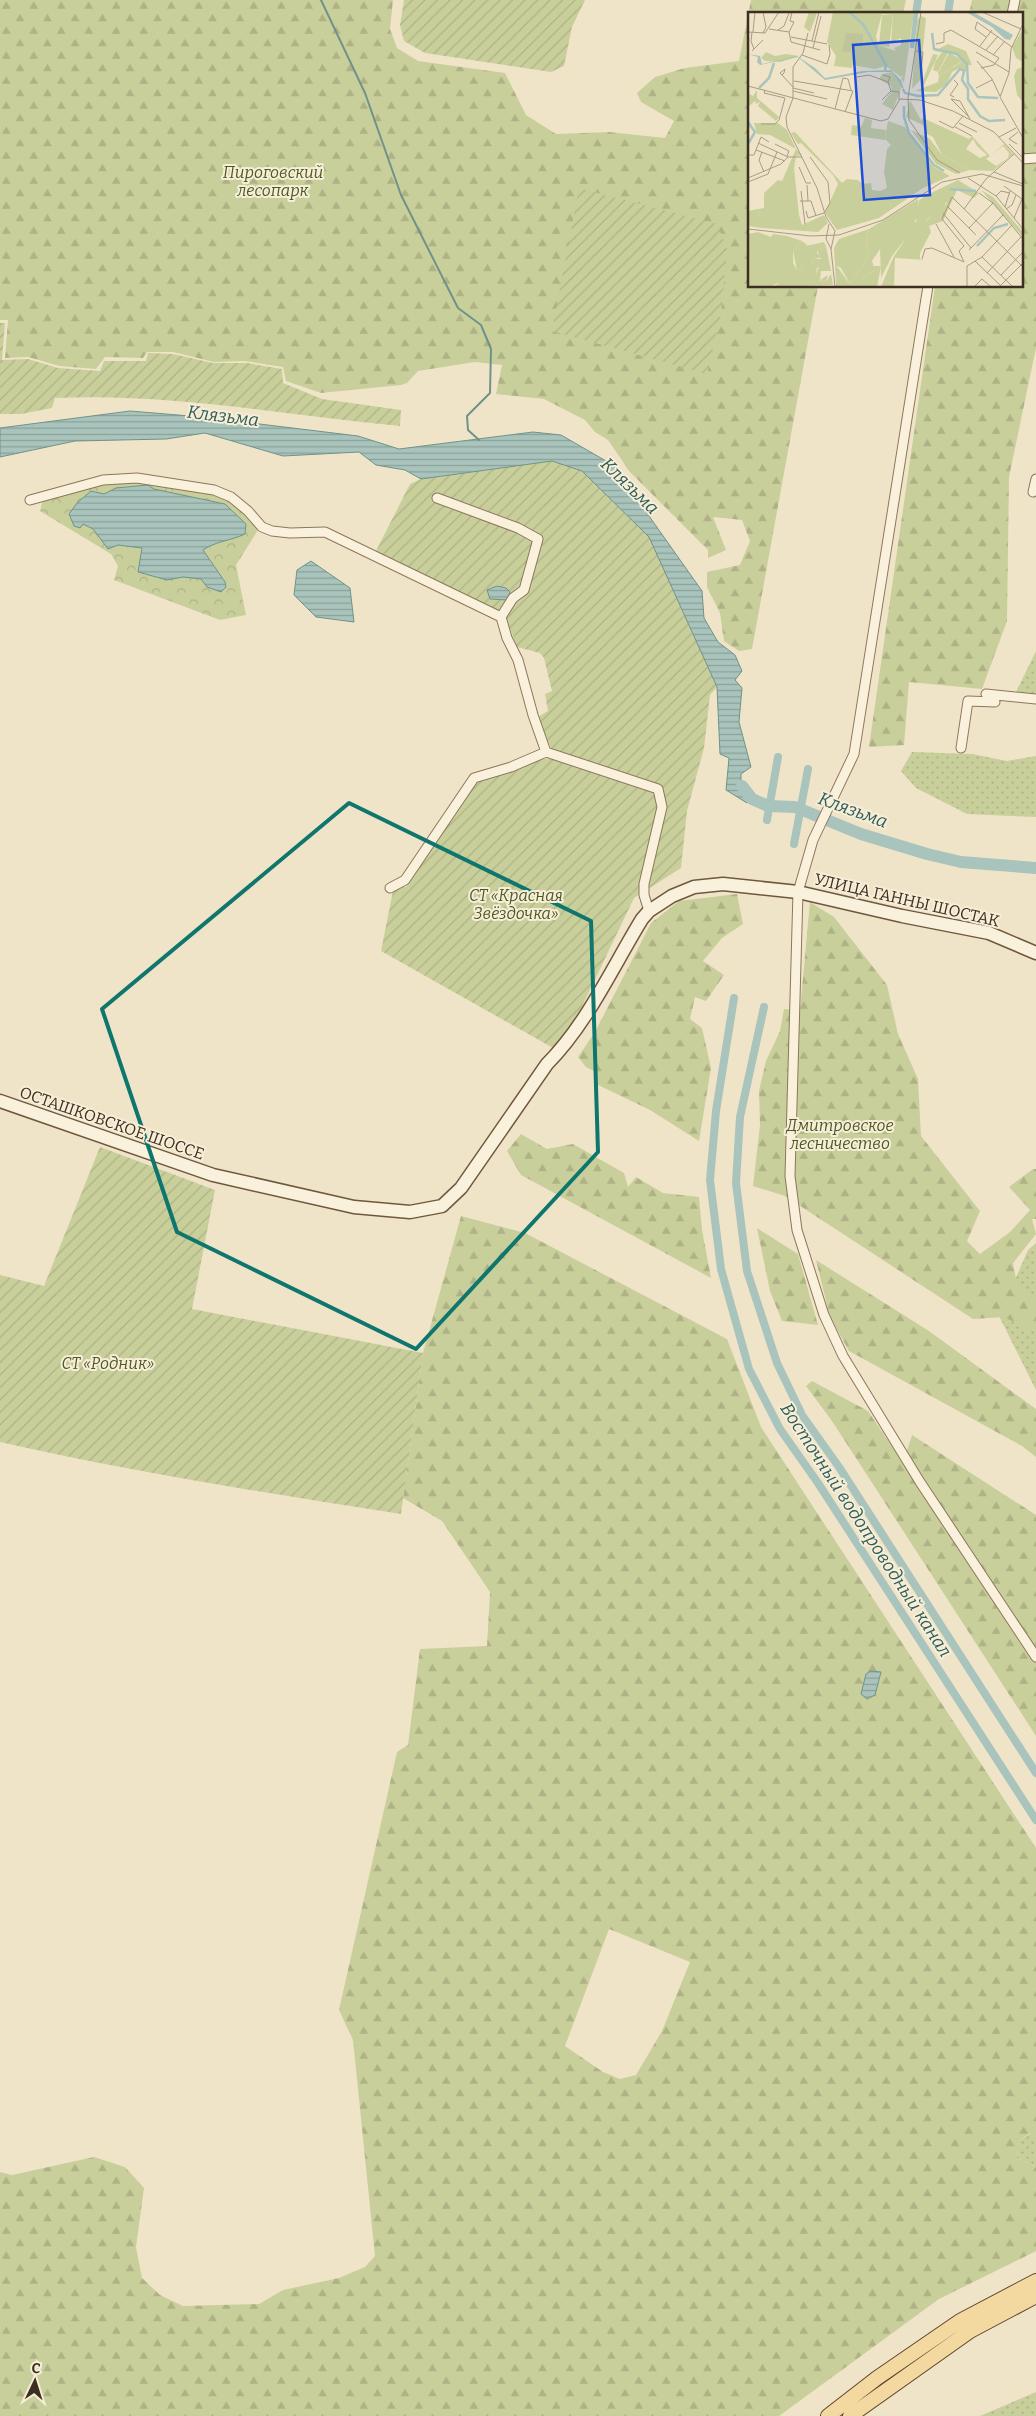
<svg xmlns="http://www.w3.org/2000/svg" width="1036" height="2416" viewBox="0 0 1036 2416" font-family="Bitter,serif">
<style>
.grass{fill:url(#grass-dots)}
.forest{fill:url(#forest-firs);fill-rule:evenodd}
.park{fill:url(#park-crowns)}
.garden{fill:url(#garden-furrows)}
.water{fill:url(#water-rules);stroke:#6f938a}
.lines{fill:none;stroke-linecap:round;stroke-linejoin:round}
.stream{stroke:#6f938a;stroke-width:2}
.canal{stroke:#a9c4bc;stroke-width:8}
.river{stroke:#a9c4bc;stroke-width:12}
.street-casing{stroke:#8d765c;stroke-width:11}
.secondary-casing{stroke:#6f573f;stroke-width:15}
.primary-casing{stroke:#5b4430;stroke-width:16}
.street{stroke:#faf1dc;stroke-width:9}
.secondary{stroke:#faf1dc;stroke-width:12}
.primary{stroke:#f3d9a0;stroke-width:14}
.marked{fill:none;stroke:#0f766e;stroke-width:4;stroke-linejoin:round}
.labels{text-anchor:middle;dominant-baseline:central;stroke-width:4;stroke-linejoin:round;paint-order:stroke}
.park-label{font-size:16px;font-style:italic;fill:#4d5a26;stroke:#f7eed8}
.street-label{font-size:16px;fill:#3d2e20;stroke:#f7eed8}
.water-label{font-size:18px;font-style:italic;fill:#2f5d5a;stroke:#f7eed8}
.inset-river{fill:none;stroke:#a9c4bc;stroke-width:2.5}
.inset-road{fill:none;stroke:#a89b85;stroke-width:1}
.view{fill:#1d4ed8;fill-opacity:0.15;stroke:#1d4ed8;stroke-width:2.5}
.inset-edge{fill:none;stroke:#3d2e20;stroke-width:2.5}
</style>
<defs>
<pattern id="grass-dots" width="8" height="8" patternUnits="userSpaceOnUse" patternTransform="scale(1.25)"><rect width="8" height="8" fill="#c9cf9b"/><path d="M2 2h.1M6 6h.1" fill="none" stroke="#aeb285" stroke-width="1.8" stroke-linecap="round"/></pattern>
<pattern id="forest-firs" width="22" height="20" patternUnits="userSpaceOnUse" patternTransform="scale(1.25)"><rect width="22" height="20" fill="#c9cf9b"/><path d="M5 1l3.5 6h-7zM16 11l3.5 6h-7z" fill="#aeb285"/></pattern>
<pattern id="park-crowns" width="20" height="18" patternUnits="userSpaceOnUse" patternTransform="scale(1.25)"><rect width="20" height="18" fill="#c9cf9b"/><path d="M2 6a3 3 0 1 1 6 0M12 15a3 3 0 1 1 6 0" fill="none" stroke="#aeb285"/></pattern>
<pattern id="garden-furrows" width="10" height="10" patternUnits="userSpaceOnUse" patternTransform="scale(1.25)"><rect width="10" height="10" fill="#c9cf9b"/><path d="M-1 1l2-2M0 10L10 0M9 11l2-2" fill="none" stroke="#aeb285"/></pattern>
<pattern id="water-rules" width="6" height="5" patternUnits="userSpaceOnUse" patternTransform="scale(1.25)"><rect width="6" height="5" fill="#a9c4bc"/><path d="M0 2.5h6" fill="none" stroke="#8ba098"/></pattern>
</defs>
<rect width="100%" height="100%" fill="#f0e4c8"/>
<path class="grass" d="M1036 651V696H1014Z
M912 752 972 754 1007 761 1036 756V817L967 814 916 788 901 771Z
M1036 1243V1390L999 1316 1028 1250Z
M1031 2133 1036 2137V2167L1017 2158 1019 2141Z
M1036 2392V2416H980Z"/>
<path class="forest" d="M0 0H393L390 29 397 48 418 61 505 73 526 115 556 134 609 132 665 138 674 121 641 102 637 93 655 77 685 68 739 61 751 0H906L903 14H750V286H818L752 649 739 651 724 641 720 613 707 587V572L740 565 750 541 742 520 713 517 726 550 708 558V550L630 472 608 440 595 432 585 420 544 399 496 394 502 365 475 362 418 371 407 383 401 385 321 393 286 381 283 367 245 361 214 362 173 352H147L143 358 105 357 96 369 59 366 28 357 5 358 8 320H0Z
M972 0H1036V348L1009 477 1007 621 982 689 909 682 904 745 869 747 935 286H1022V14H969Z
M737 894 743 924 722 938 703 961 724 975 706 1001 695 997 690 1019 702 1028 711 1068 699 1141 650 1110 596 1084V1072L586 1067 578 1057 595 1032 651 923 679 901Z
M810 902 834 917 887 985 898 1034 918 1079 921 1136 980 1211 967 1241 980 1254 1010 1232 1030 1210 1009 1187 1033 1169H1036V1219H1032L1036 1234 1013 1263 1017 1284 1036 1299V1319L1032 1331 1004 1317 973 1319 785 1196 753 1186 760 1125 759 1091 766 1061 780 1031 784 1009 800 1010Z
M521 1134 547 1149 573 1144 624 1173 628 1187 636 1177 663 1193 699 1197 702 1230 711 1278 521 1175 507 1151Z
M461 1216 525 1233 727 1339 761 1427 1036 1848V2137L1030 2133 1019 2141 1017 2158 1036 2167V2251L939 2299 779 2416H0V2172L12 2175 94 2157 125 2167 144 2188 136 2247 142 2278 160 2295 183 2306 259 2304 283 2290 339 2278 365 2267 375 2256 353 2040 339 2010 397 1752 408 1745 420 1649 487 1646 490 1592 442 1521 403 1498 423 1353ZM609 1929 690 1962 662 2031 636 2075 620 2079 603 2072 565 2046Z
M757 1228 798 1254 818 1325 782 1321 770 1291Z
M816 1260 929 1331 1036 1409V1457L1022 1446 849 1351 830 1317Z
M812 1381 868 1411 903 1463 912 1435 1036 1515V1736L832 1421 806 1386Z"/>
<path class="park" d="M128 480 215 493 240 507 258 530 236 565 246 615 220 620 114 580 118 566 111 554 40 511 43 499 86 486Z"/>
<path class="garden" d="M404 0H585L572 27 564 66 551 72 425 53 404 41 400 25Z
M579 188 717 224 727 249 721 314 707 374 552 331Z
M0 323H5L2 360 28 359 58 368 100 371 104 361H146L148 353 173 354 213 363H247L282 369 283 383 322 399 401 410 400 426C286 415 171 393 55 398L52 408 21 414H0Z
M552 461 582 471 649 537 717 687 710 695 704 748 687 811 681 868 634 898 576 1019 553 1048 381 951 393 891 402 886 406 887 424 857 478 779 540 759H559L563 752 551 748 538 717 548 711 545 694 552 691 544 658 540 653 517 647 504 613 375 553 410 484 421 479Z
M100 1147 215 1190 192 1309 423 1353 401 1514C267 1493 132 1472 0 1442V1275L44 1286Z"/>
<path class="water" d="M130 411 202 417 358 436 399 449 533 432 561 435 613 465 702 591 704 618 718 642 735 655 742 671 735 680 742 688 739 722 751 767 741 774V781L755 795 747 803 726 790 729 758 720 754 717 687 649 537 582 471 552 461 421 479 405 470 376 465 359 452 283 456 205 433 166 439 75 441 0 457V428Z
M148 485 154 489 225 504 246 524 245 534C230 541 216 541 203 550L225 582 226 587 221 592 207 587 201 579 183 577 167 580 138 572 142 548 118 545 108 549 93 529 83 524 80 528 74 526 69 514 77 503 91 491 104 494 116 488Z
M311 561 350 588 354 622 316 617 294 595 297 570Z
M497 586 506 588 510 592 507 600 490 599 487 590Z
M870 1671 881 1672 875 1695 867 1699 861 1694 866 1674Z"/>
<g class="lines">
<path class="stream" d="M321 0 365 93 401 195 458 308 481 325 491 349 490 393 467 416 468 430 479 440"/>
<path class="canal" d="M916 14 918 0
M948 14 950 0
M767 820 778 757
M794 844 808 769
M734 998 716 1111 710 1180 721 1269 749 1369 780 1429 818 1483 1036 1820
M764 1007 740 1117 736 1183 747 1271 777 1363 802 1415 839 1467 1036 1773"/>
<path class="river" d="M742 786 752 799 768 806 795 807 861 834 927 854 961 862 1036 868"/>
<defs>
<path id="street" d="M1012 14 1015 0
M1022 159 1036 158
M928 286 854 754 813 840 798 892 790 1176 797 1230 824 1315 843 1356 920 1482 1036 1657
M1033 492 1036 479
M437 498 518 528 538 539 524 590 513 598 501 617 507 638 518 660 533 715 546 752
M30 500 103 480 137 478 214 490 231 497 248 511 262 527 272 531 290 533 325 532 501 617
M986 694 1036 699
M961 748 968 701 995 702
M390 888 405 880 474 778 511 767 546 752 658 789 662 807 644 884V895L649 911"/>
<path id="secondary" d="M0 1101 213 1175 354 1207 410 1212 442 1206 461 1188 547 1064C587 1024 612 968 642 919L649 911 672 896 694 887 723 884 798 892 902 916 989 933 1036 953"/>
<path id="primary" d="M828 2416 877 2378 960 2321 1036 2281
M850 2416 970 2331 1036 2296"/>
</defs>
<use href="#street" class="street-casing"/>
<use href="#secondary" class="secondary-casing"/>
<use href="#primary" class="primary-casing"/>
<use href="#street" class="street"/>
<use href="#secondary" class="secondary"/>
<use href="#primary" class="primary"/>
</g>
<path class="marked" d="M349 803 591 921 598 1152 416 1349 177 1232 102 1009Z"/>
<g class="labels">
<g class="park-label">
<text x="273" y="172">Пироговский<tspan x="273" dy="18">лесопарк</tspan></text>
<text x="516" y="895">СТ «Красная<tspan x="516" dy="18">Звёздочка»</tspan></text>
<text x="840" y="1125">Дмитровское<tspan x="840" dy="18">лесничество</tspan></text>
<text x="108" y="1363">СТ «Родник»</text>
</g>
<g class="street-label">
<text transform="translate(907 900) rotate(13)">УЛИЦА ГАННЫ ШОСТАК</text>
<text transform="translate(112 1123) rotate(19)">ОСТАШКОВСКОЕ ШОССЕ</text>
</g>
<g class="water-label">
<text transform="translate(223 416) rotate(7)">Клязьма</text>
<text transform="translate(630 486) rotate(44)">Клязьма</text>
<text transform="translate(853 810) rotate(20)">Клязьма</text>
<text transform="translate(866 1530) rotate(57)">Восточный водопроводный канал</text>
</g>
</g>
<g transform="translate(748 12)">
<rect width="275" height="275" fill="#f0e4c8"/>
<path d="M275 17V50L268 46 264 35ZM200 32 218 39 224 53H219L218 60 212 56 204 60 199 72 188 80 167 79 190 70 191 64 216 48 210 42 186 39ZM194 40 200 41 190 60 185 58 187 50ZM185 42 190 43 176 73H173ZM275 55V90L269 83 266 64 269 57ZM177 107 221 127 224 124 242 144 256 132 265 142 245 159 222 158 194 143 185 125 179 122 175 113ZM225 127 229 134 239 143 232 146 218 137ZM255 134 261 141 260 146 248 154 238 147ZM6 111H30L39 118 48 137 22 123 9 122ZM233 178 245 185 275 220V225ZM183 181 198 188 197 195 187 199 177 210 174 203 158 215V203L170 198 171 188ZM10 197 14 216 0 214V199ZM121 217 118 229 121 244 102 272 93 256 87 253 86 236 91 227ZM54 229 59 233 54 256 49 258 45 239ZM78 234 83 259H73L72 268 80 263 78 270 71 268 68 262 71 255 64 252 66 247H73L69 238ZM125 254H133L129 275H113V267L127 258Z" fill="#c9cf9b" fill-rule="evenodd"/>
<path d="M85 0H166L156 71 153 67 155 63 153 65 138 54 127 57 104 53V56L86 54 88 44 79 30ZM134 2 145 3 143 31 153 26V33L146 36 148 39 130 33 128 24ZM173 4 178 6 172 68 164 77 169 8ZM18 40 27 44 38 42 51 44 33 50 17 49 13 46ZM9 78V86L31 105 28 109 10 94 12 90 8 92 7 89 0 95V81L5 84ZM162 88 173 108 178 103 177 114 158 105ZM140 109 157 115 186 155 202 164 175 176 131 206 89 218 77 201 90 172 85 163 53 131 50 132 43 121 47 120 94 171 99 167 110 168 114 172 123 171 124 178 132 179 139 176 136 160 139 137 143 133 137 127ZM163 118 182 127 194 143 222 158 208 162 188 152ZM48 137 54 143 48 144 46 156 51 203 54 213 76 203 80 211 70 220 14 216 13 213 10 197 16 196V181L30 168 34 169ZM210 168 231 181 226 186 209 178 195 209 181 214 183 220 172 241V247L177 248 147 246 146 275H133L145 246 158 226 144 244 133 266 132 237 124 249 127 258 113 267V275H88L87 252 102 272 121 244 118 229 121 217 170 187 171 200 158 203V215L164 208 168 210 170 202 174 203 178 210 188 197 197 195 199 191 183 181ZM10 220 23 225 25 222 39 224 54 229 45 239V251L49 258 54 256 58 234 76 230 78 234 69 238V241L71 243 77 238 79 244 66 247 64 251 76 252 69 256 68 262 72 269 78 270 83 262 85 273 26 275 32 270 22 275H0V222Z" fill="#c9cf9b" fill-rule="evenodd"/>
<path d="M98 21 115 22V32H103V40H94Z" fill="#bfc49a"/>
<path d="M134 3H145L141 35 131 33ZM201 41 215 48 191 64 190 61ZM144 60 154 74 145 98 134 92 144 79 143 74 131 67 134 62ZM117 106 124 108 123 116 138 118 137 128 103 123 104 113 113 115Z" fill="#c9cf9b"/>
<path d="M61 0 69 1 62 20 56 15Z" fill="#c9cf9b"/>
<path d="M218 0H225L265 23 262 28 257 27 244 15ZM0 42 12 44 14 52 49 44 67 56 77 66 115 59 143 58 153 68 157 80 144 60H120L77 68 50 45 12 53 9 50 10 45Z" fill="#a9c4bc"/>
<path class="inset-river" d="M101 0 115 12 138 53 137 58M184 21 186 37 209 42 219 52 220 71 230 85 250 86M163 36 167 0M165 36 169 0M11 76 21 66 26 51M155 77 157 81 170 84 190 83 212 57 216 59 214 68 220 77V87L232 104 241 109 257 108M156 94V105L161 121 186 153 196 159M0 110 7 120 0 132M202 177 228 179M229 234 246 216 260 212"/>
<path class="inset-road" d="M173 0 160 86 161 108 189 148 212 161M234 0 273 17M275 12 263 37 261 61 252 85 275 126M21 17 41 20 43 30 72 38M30 18 36 14 41 1M0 20 17 21 31 0M4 20 3 29 6 37M5 20 7 0M41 20 46 10 42 9 44 0M15 21 18 15 15 0M43 25 79 32M238 25 227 17 229 10 264 35M64 29 71 0M188 32 196 30V21L203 18 251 46 246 53 233 56M232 34 244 18M65 36 73 4M238 38 250 24M4 39 15 28M168 39 175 40 173 60M228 40 261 60M54 43 79 52 82 42 81 33M245 43 257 29M229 49 244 67 252 84M37 57 36 61 34 63 32 61ZM34 63 45 75M135 63 142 65 140 70 143 79M109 65 121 63 140 70M206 68 210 72 202 83 206 85M46 69 105 79 97 100M0 74 133 109 140 107 152 87 172 88 205 99 246 120 275 151M45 76 66 81M228 76 244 68M45 79 79 87M45 86V55L55 41 60 21M45 86 38 105 39 115 69 176 78 205 87 219 83 237M134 88 143 79 151 80V88M87 97 95 66 100 67 103 78M221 105 203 87 212 89 222 107M191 109 205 116 215 104M211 111 229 120M13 112H27L31 108 37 86 16 81 17 78M207 115 224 124M251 125 268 116M10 131 40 145H54M27 132 41 139 39 144M261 132 275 146M269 132 261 127 270 120M8 138 37 149M14 140 11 148 16 160M0 143H6L13 125 21 130M62 145 80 170 82 191 76 201M51 155 58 171H63M246 160 275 172M0 166 33 152 40 145M220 166 248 184 275 217M0 170 20 162 29 140M59 173 60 189M256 174 274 187 266 206M53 179 57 212M231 181 245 191 275 227M248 184 253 179 262 181M52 189H63L68 204M199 194 228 223M257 195 262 179M216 197 238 167 266 142M258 197 264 193 268 183M58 199 60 206 76 201M195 201 223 236M81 212 78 227 83 237 87 275M188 212 206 245M221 216 245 191M0 217 62 224 91 223 135 208 194 170 234 162 275 174M221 238 255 203M234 245 265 275M174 247 177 237 184 236 216 250M227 249 254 275M216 250 211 239 216 234 194 207 204 185 275 255M219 254 234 245 264 213M239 261 273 225M253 263 275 240M227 274 234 267 243 275M219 275V254M251 275 275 251"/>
<path class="view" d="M171 28 182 183 116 188 105 33Z"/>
<rect width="275" height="275" class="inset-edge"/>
</g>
<g transform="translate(35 2381) rotate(4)" stroke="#f7eed8" stroke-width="4" paint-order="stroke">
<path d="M0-4L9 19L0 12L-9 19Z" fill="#3d2e20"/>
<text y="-8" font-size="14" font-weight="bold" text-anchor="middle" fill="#3d2e20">С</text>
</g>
</svg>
